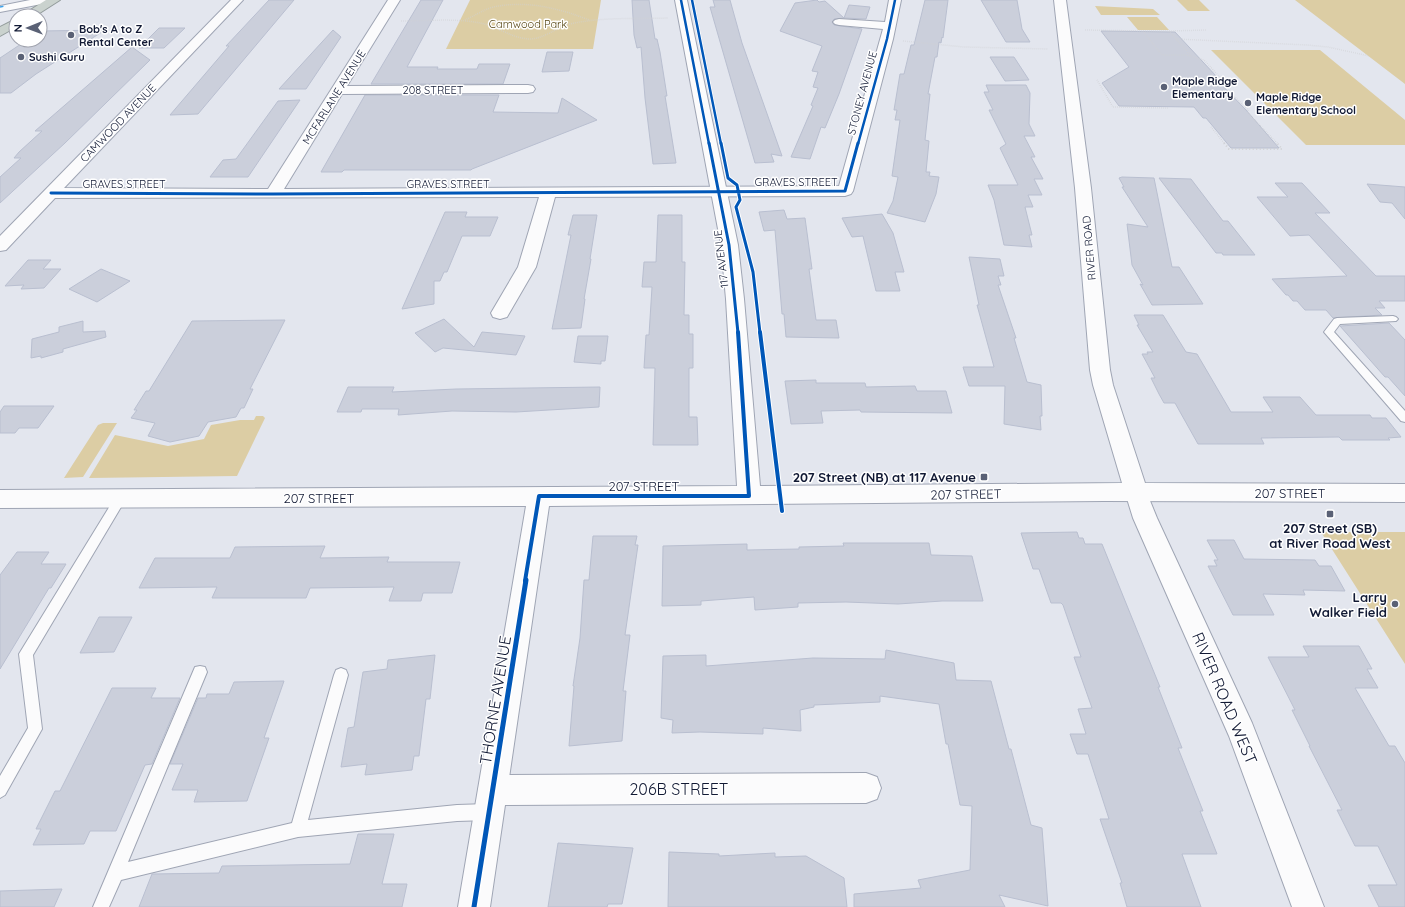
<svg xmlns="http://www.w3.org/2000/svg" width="1405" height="907" viewBox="0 0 1405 907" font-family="Quicksand,sans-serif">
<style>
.green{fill:#dccda4}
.building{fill:#cbcfdb;stroke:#b9bfd0}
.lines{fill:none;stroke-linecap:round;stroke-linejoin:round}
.lane-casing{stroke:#9fa5b4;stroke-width:2}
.street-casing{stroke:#9fa5b4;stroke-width:2}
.secondary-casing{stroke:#9fa5b4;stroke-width:2}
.highway-casing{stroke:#929b9b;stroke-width:2}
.path-far1{stroke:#d0d1d4;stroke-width:1.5;stroke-dasharray:0.5 1.5;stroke-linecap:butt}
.path{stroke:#d0d1d4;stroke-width:2;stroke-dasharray:1 2.5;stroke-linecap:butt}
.lane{fill:#fbfbfc;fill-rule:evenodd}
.street{fill:#fbfbfc;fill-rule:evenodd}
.secondary{fill:#fbfbfc;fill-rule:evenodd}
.highway{fill:#cad2ce;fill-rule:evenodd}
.quiet{stroke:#3da2eb;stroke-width:1.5;stroke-dasharray:3.5 1.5;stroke-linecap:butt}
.cycleway-far3-casing{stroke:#fff;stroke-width:4}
.cycleway-far2-casing{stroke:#fff;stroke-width:5}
.cycleway-far1-casing{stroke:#fff;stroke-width:6}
.cycleway-casing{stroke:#fff;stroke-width:8}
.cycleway-far3{stroke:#0057b8;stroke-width:2.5}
.cycleway-far2{stroke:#0057b8;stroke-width:3}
.cycleway-far1{stroke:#0057b8;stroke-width:4}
.cycleway{stroke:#0057b8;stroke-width:5}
.poi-dot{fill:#5a6175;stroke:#fff;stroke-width:1.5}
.labels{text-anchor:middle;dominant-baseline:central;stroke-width:3;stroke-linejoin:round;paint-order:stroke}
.far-park-label{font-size:11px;fill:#574614;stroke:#fff}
.far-poi-label{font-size:11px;font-weight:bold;fill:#111934;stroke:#fff;text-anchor:start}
.far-street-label{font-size:11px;fill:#111934;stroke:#fff}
.poi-label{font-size:13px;font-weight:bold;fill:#111934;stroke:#fff;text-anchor:end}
.street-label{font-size:13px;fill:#111934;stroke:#fff}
.near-street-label{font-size:16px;fill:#111934;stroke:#fff}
</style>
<rect width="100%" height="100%" fill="#e3e6ee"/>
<path class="green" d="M470 0H601L593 49H446Z
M1177 0H1199L1210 11H1188Z
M1295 0H1405V84Z
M1095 6 1153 9 1160 15H1101Z
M1127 17H1157L1169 30H1138Z
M1211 50H1320L1405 120V145H1306Z
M256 416H263L265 418 237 476 89 478 115 435 168 446 204 439 211 425 240 420H254Z
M103 423H117L83 477 64 478 98 425Z
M1321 532H1405V664Z"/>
<path class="building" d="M269 0H294L198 114 170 115 229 46H226Z
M421 0H443L407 67H438L437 69H477L479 64H510L503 84H371Z
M632 0H649L655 39H657L660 52 667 96H665L676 163 653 164 645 98 641 47 637 48 634 35Z
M713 0H730L742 43 782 156 771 154 774 162 755 163 710 7H715Z
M817 0 819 2 825 1 844 18 834 19 832 22 834 25 862 29 839 94 825 128 821 127 810 159 791 157 813 106 811 105 818 88 813 87 818 72 812 71 822 46 780 31 795 3Z
M925 0H948L943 38 942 37 941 43 939 42 937 57H935L928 94H930L925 140 929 141 926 172H930L929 176 939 177 936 194 925 222 887 213 893 201 898 177 892 176 900 120H895L897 110H894L900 74H904L911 45H914Z
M981 0H1017L1022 29 1030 42H1006Z
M849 5 870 7 866 19 844 18Z
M159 28H185L164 48H139Z
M105 30 36 74 11 93H0V58L27 40H40V31Z
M333 30 341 37 306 89H279Z
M1101 31 1175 32 1217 77H1214L1246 110 1279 148H1231L1206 118H1203L1194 107 1119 106 1102 83 1129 67Z
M132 47 150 60 65 143 0 203V177L21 158H14L19 152 42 131H35Z
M547 52H573L569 71 542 72Z
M990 57H1014L1029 80 1005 81Z
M986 85H1026L1030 93 1029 124 1035 136H1024L1035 157H1031L1043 179H1034L1042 195H1028L1033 207H1025L1032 235H1029L1032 247 1004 245 994 200 988 185H1018L1000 148 1006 144 989 110H993L984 92H989Z
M365 95H499L493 112 558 113 562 98 597 120 472 169 471 170H344L342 172H321Z
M300 100 248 177H210L223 160 236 159 278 101Z
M1122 177 1154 178 1172 267H1179L1203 304 1152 305 1140 284 1143 285 1132 265 1127 224 1148 227 1122 187H1124L1119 178Z
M1159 178 1191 179 1223 221H1228L1255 255H1223L1222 253H1216Z
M1275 183H1302L1330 213H1315L1376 276H1405V301H1379L1385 308H1375L1382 315 1333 318 1326 310H1305L1297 301H1293L1288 295H1286L1272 279 1347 276 1309 235 1290 236 1257 197H1288Z
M1367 184 1405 187V219L1392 203 1380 202Z
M784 210 787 219 805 218 812 269H809L816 320H836L839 338 786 337 784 314H782L775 230 764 231 759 212Z
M445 212H467L465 217H498L490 236H462L447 272H444L440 281H434V304L402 309Z
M882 214 893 233 904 272H895L900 291H876L863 236 852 237 842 218Z
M573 215H597L590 259H591L584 299H585L581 328 552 329 571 235H568Z
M658 215H682V262H685L684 315H689V334H693V368H689V417H697L698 445H653L655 368H644L646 335H649L652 287H642L644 262H656Z
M969 257 1000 259 1004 276H998L1001 285H998L1016 338H1014L1027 382 1041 385 1042 416H1040L1041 430 1004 424 1005 386H969L963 367H994L977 305H979Z
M28 260H51L43 269H61L44 288 21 289 24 285 5 286Z
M101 269 130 281 97 302 69 289Z
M1134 315H1163L1186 352 1197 354 1231 412H1273L1263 397H1300L1316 415H1370L1372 418H1386L1401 437 1388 438 1390 440H1342L1339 437 1261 438 1264 444H1198L1175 403H1164L1159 394 1151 378H1155L1142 354H1148L1147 352H1153L1137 325H1139Z
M444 319 474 347 482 332 525 336 516 355 443 348 435 352 415 333Z
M285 320 250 389H253L244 408H241L236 417 208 422 199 436 170 442 148 436 155 423 131 418 137 410H134L146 391H149L192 321Z
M83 321V332L105 331 106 337 63 349V352L41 358V356L31 358 32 339 59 332V327Z
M1389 323 1405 340V396L1388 377H1385L1340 326Z
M578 336H608L605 361H601V364L574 362Z
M816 380V383H865L866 387 915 386 917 391H946L952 413 861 412 860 410 821 411 823 423 791 424 785 381Z
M348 387H394L392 392 456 389 600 387 599 407 516 412 452 411 398 415 399 409H362L361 412H337Z
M4 406H54L38 428H19L15 433H0V412Z
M1077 532 1079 538H1083L1085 544H1102L1160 687H1158L1182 748H1178L1203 811H1200L1217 854H1182L1201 907H1127L1120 883H1122L1100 819H1109L1088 754H1077L1070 734H1086L1078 709 1092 708 1074 657H1081L1063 605 1061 603H1051L1039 569H1033L1021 533Z
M593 536H637L635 545H638L625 635H630L623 691H626L622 741 569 746 574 686H573L580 638 584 580H589Z
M1207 540H1234L1244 559 1315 560 1319 566H1331L1345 591 1303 590 1305 595 1263 594 1274 615H1233L1208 566H1217L1214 560H1218Z
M843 543H929L931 555 972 556 983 601H942L898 604 846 602 798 603V607L755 610 754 597 701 601V605L662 606 663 546 747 544V550L799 549V547L844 546Z
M325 546 320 558 389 557 387 562H460L452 593H423L421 601H389L394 587 310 588 306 598H212L217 587 139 588 155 558H230L235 547Z
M17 552H49L41 564H66L51 588H49L0 669V575Z
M99 617H132L114 652 80 653Z
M1303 646H1359L1372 669H1367L1378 688H1355L1389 746H1395L1405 763V907H1379L1368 885H1397L1378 846H1355L1337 810H1342L1309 746H1310L1292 710H1295L1268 657H1309Z
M886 650 954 663 956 680 991 681 1009 749H1011L1031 825 1042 828 1048 906 999 895 1005 907H854V894L921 888 918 880 970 870 972 806 960 805 948 744H946L939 704 880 696V702L814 705V707L800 710 801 731 763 728V734L700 732 672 733 673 720 661 718 663 656 706 655V666L813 658 885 659Z
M435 655 430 699H426L419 756H414L412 770 365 775 367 764 341 767 348 728 354 727 363 672 387 669 388 660Z
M284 681 264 738H269L247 801 194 802 198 790H172L183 764H170L198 698H206L207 694H229L234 682Z
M112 688H156L151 698H180L152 764 145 765 116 831H90L84 844 33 845 41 829H36L55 791H60Z
M358 834H394L382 884H407L402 907H139L152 874 219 873 222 866 350 864Z
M558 843 633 848 622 904H608L607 907H548Z
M669 852 719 854V856L775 853V857L806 856 844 878 847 907H668Z
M62 889 54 907H0V891Z"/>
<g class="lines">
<defs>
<path id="lane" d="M1393 316 1396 317 1398 319 1396 321 1340 324 1334 332 1405 411V422L1401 421 1324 332 1334 319 1337 318Z
M120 494 124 496 126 499 124 502 33 655 42 729 5 795 0 798V776L28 728 19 654 116 496Z
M200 666 205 667 207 672 128 862 292 823 334 675 336 670 341 668 346 670 348 675 308 820 457 805 488 804 493 807 496 812 493 817 488 820 457 821 298 837 121 880 109 907H93L195 667Z"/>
<path id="street" d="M30 0H53L47 3 0 12V6Z
M231 0H243L64 188 268 189 388 0H400L347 86 528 85 533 86 535 89 533 92 528 93 342 94 284 189 839 186 883 29 839 25 835 24 833 22 835 20 839 19 885 22 889 0H901L893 39 853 191 851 194 845 196 555 197 536 267 507 317 500 319 493 317 491 313 518 267 539 197 55 198 6 250 0 251V236Z
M1136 483 1144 486 1157 518 1252 723 1324 907H1292L1229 736 1133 518 1125 492 1128 486Z
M866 773 877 777 881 788 877 799 866 803 493 805 482 801 478 790 482 779 493 775Z"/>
<path id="secondary" d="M675 0H687L738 245 744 299 760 486 1122 483 1093 385 1090 370 1075 188 1054 0H1066L1091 188 1110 370 1113 385 1145 483 1405 484V502L1104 501 549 506 490 907H458L526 506 0 508V490L737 486 726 299 721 245Z"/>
<path id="highway" d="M46 0H60L35 16H21Z
M16 19V27L0 36V27Z"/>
</defs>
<use href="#lane" class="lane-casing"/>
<use href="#street" class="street-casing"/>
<use href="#secondary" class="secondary-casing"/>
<use href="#highway" class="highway-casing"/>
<path class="path-far1" d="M465 20C474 16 483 10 493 7 525 0 559 8 589 20
M401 21C427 21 454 18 480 23 497 26 511 38 529 39 545 39 558 26 574 23 605 17 637 19 668 18
M1085 30 1143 31 1162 55H1186L1204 60 1229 87 1228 90 1248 110V113L1278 144
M1143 31H1169L1191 56
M1169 31 1206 30
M1176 39 1307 45 1328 47 1369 56
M903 41 964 47 1048 49
M1097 80 1113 107
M1113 107 1168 108
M1211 127 1225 144"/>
<path class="path" d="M1224 143 1229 149H1282L1277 143"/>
<use href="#lane" class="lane"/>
<use href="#street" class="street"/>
<use href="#secondary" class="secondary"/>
<use href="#highway" class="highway"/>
<path class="quiet" d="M0 7 5 6"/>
<defs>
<path id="cycleway-far3" d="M681 0 709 144
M692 0 721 144
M858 144 887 39 895 0"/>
<path id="cycleway-far2" d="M709 143 729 245 738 333
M721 143 728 178 737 185 740 200 736 207 753 272 760 333
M51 193 273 194 845 191 858 143"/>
<path id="cycleway-far1" d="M760 332 782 511
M525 581 539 496H749L738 332"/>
<path id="cycleway" d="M474 907 526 580"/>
</defs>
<use href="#cycleway-far3" class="cycleway-far3-casing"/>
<use href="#cycleway-far2" class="cycleway-far2-casing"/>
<use href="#cycleway-far1" class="cycleway-far1-casing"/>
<use href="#cycleway" class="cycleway-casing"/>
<use href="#cycleway-far3" class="cycleway-far3"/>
<use href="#cycleway-far2" class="cycleway-far2"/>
<use href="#cycleway-far1" class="cycleway-far1"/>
<use href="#cycleway" class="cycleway"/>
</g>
<g class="poi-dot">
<circle cx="71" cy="35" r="4"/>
<circle cx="21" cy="57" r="4"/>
<circle cx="1164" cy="87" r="4"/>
<circle cx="1248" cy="103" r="4"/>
<rect x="980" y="473" width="8" height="8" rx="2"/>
<rect x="1326" y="510" width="8" height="8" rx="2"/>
<circle cx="1395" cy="604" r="4"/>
</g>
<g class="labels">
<g class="far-park-label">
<text x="528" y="24">Camwood Park</text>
</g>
<g class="far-poi-label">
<text x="79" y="29">Bob's A to Z<tspan x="79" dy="13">Rental Center</tspan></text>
<text x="29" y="57">Sushi Guru</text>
<text x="1172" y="81">Maple Ridge<tspan x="1172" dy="13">Elementary</tspan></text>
<text x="1256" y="97">Maple Ridge<tspan x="1256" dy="13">Elementary School</tspan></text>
</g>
<g class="far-street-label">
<text x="433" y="90">208 STREET</text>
<text transform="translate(862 93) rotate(-75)">STONEY AVENUE</text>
<text transform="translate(334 97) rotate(-58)">MCFARLANE AVENUE</text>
<text transform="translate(118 123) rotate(-46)">CAMWOOD AVENUE</text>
<text x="796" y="182">GRAVES STREET</text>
<text x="124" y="184">GRAVES STREET</text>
<text x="448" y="184">GRAVES STREET</text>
<text transform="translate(1089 248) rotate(-95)">RIVER ROAD</text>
<text transform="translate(721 259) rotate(-97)">117 AVENUE</text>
</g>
<g class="poi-label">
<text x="976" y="477">207 Street (NB) at 117 Avenue</text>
<text x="1330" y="528" text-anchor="middle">207 Street (SB)<tspan x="1330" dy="15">at River Road West</tspan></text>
<text x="1387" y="597">Larry<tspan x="1387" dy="15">Walker Field</tspan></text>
</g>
<g class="street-label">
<text x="644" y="486">207 STREET</text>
<text x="1290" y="493">207 STREET</text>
<text transform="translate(966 494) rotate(-1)">207 STREET</text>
<text x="319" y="498">207 STREET</text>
</g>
<g class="near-street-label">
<text transform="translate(1225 698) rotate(67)">RIVER ROAD WEST</text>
<text transform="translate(495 700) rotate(-81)">THORNE AVENUE</text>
<text x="679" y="789">206B STREET</text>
</g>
</g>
<g transform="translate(28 28) rotate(269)"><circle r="19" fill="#ffffff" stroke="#a0a3ae"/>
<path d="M0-3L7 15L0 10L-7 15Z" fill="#5a6175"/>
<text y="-6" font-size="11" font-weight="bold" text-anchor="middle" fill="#111934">N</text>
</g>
</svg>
